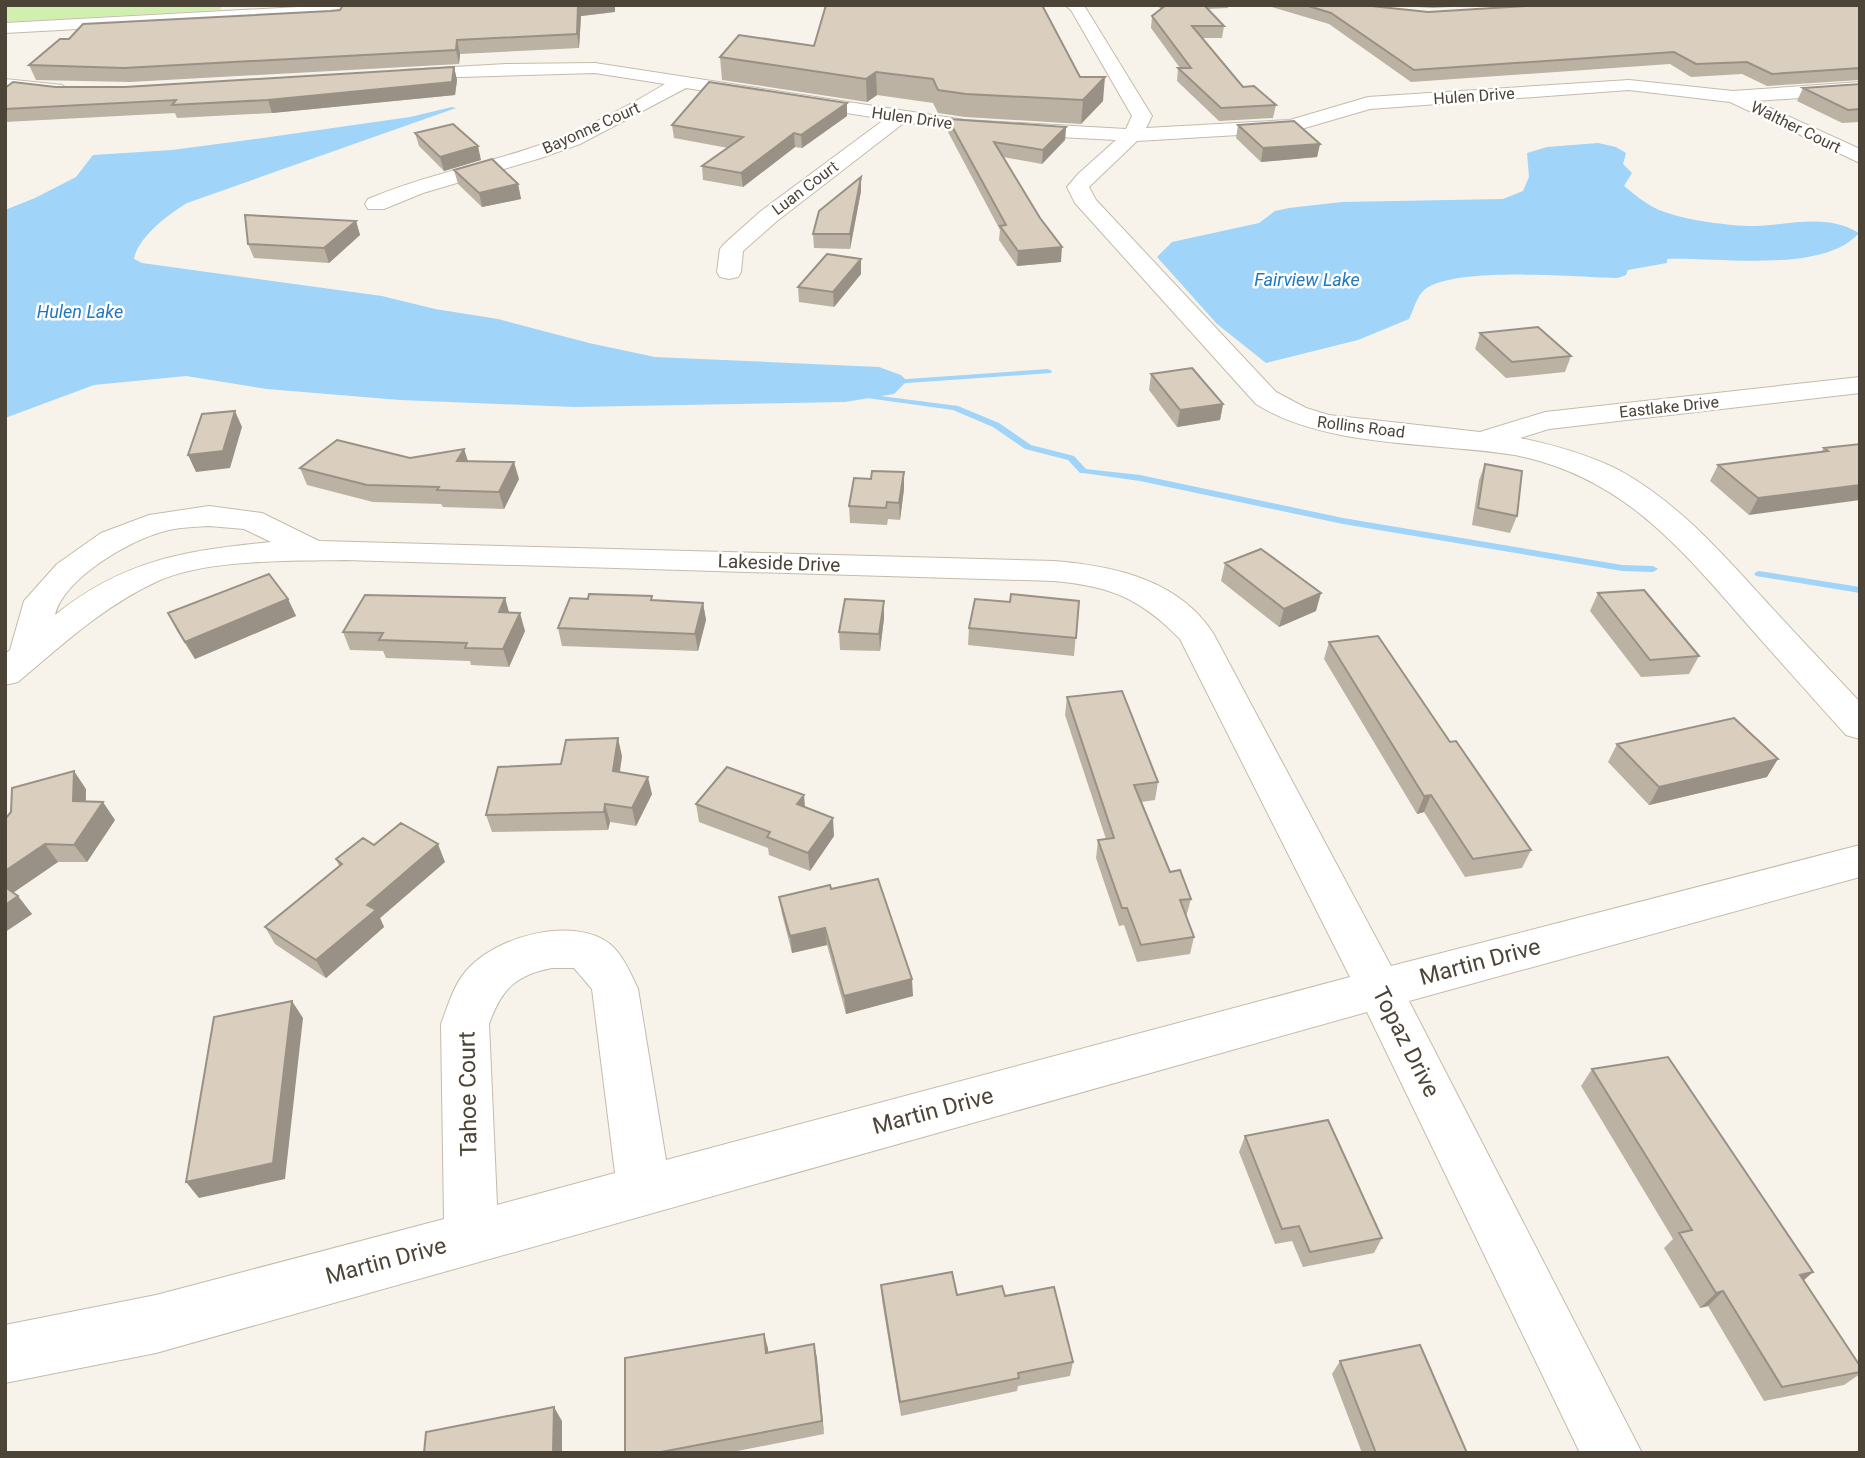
<svg xmlns="http://www.w3.org/2000/svg" width="1865" height="1458" viewBox="0 0 1865 1458" font-family="Roboto,sans-serif">
<style>
.green{fill:#d1efaf}
.water{fill:#a0d4f9}
.lines{fill:none;stroke-linecap:round;stroke-linejoin:round}
.stream{fill:#a0d4f9;fill-rule:evenodd}
.minor-casing{stroke:#c4bbab;stroke-width:2}
.tertiary-casing{stroke:#c4bbab;stroke-width:2}
.minor{fill:#fff;fill-rule:evenodd}
.tertiary{fill:#fff;fill-rule:evenodd}
.wall{fill:#bbb2a3}
.shaded-wall{fill:#999185}
.building{fill:#dacfbe;stroke:#999185;stroke-width:2}
.labels{text-anchor:middle;dominant-baseline:central;stroke-width:5;stroke-linejoin:round;paint-order:stroke}
.far-street-label{font-size:16px;fill:#4c4437;stroke:#fff}
.far-water-label{font-size:18px;font-style:italic;fill:#2079be;stroke:#fff}
.street-label{font-size:19px;fill:#4c4437;stroke:#fff}
.near-street-label{font-size:23px;fill:#4c4437;stroke:#fff}
</style>
<rect width="100%" height="100%" fill="#f7f3ea"/>
<path class="green" d="M5 5H223L220 10 5 22Z"/>
<path class="water" d="M452 107 456 108 187 203C169 214 138 237 134 259L142 263 382 296 435 309 498 319 589 343 655 357 879 367 901 375 907 381 894 394 845 402 575 407 400 400 267 389 186 376 94 385 5 418V210L35 198 76 177 93 155 172 150 248 140 410 117Z
M1598 143 1616 147 1626 153 1623 164 1632 173 1624 186C1634 194 1647 205 1659 210 1684 220 1728 226 1754 226 1790 225 1827 213 1859 233 1824 274 1717 257 1667 259V263L1628 270 1626 275 1618 278C1578 277 1453 266 1424 290 1417 296 1413 311 1409 319L1358 340 1266 363 1217 324 1157 257 1172 242 1259 223 1275 211 1289 208 1342 202 1503 199 1523 191 1529 177 1527 153 1547 147Z"/>
<g class="lines">
<path class="stream" d="M1048 369 1052 371 1051 373 893 384 889 382 893 380Z
M857 393 958 406 999 423 1031 445 1074 456 1086 469 1140 475 1343 518 1622 565 1653 566 1658 569 1653 572 1622 571 1343 524 1140 481 1083 473H1080L1068 460 1025 449 993 427 953 410 860 397H857Z
M1759 571 1860 587V593L1756 576 1754 574 1756 572Z"/>
<defs>
<path id="minor" d="M1065 5 1085 7 1152 116 1146 128 1290 120 1368 97 1629 80 1733 91 1860 82V94L1755 101 1860 149V163L1730 102 1629 90 1370 109 1291 132 1137 141 1089 187 1096 200 1276 392 1306 408 1329 415 1480 432 1545 412 1860 377V393L1549 429 1520 438C1557 446 1594 456 1626 474 1679 505 1720 551 1761 596 1794 632 1827 667 1860 702V739L1846 735C1811 696 1775 656 1740 616 1674 540 1618 476 1515 455 1434 442 1325 448 1256 404L1075 203 1067 187 1078 174 1116 140 965 132 905 122 777 221 743 251 741 272 738 277 729 279 720 277 717 272 720 249 724 244 761 211 885 119 686 88 580 144 541 158 423 193 384 209H368L365 204 368 199C420 177 475 166 528 149 577 133 622 110 665 84L595 73 396 79 393 75 402 70 506 64 595 63 965 120 1126 129 1132 116 1071 10Z
M5 79 62 85 71 91 62 97 5 90Z
M209 506 262 513 319 541 1054 561C1113 566 1178 579 1213 633L1391 966 1860 845V877L1409 1001 1642 1453H1580L1367 1012 156 1353 5 1383V1325L156 1295 444 1219 441 1024C448 1006 453 986 466 971 494 937 573 915 610 944 623 955 631 974 638 989L666 1160 1350 977 1180 639C1140 598 1110 586 1054 581L345 560C291 561 207 559 158 581 105 605 62 645 18 682L5 685V654L10 650 24 601 57 564 101 533 149 515ZM209 526 244 529 271 542C185 551 125 559 55 615 64 578 130 540 165 531 179 527 195 527 209 526ZM552 968H574L592 989 615 1173 497 1205 489 1024C501 990 515 975 552 968Z"/>
<path id="tertiary" d="M334 5H434L426 10 5 33V23Z"/>
</defs>
<use href="#minor" class="minor-casing"/>
<use href="#tertiary" class="tertiary-casing"/>
<use href="#minor" class="minor"/>
<use href="#tertiary" class="tertiary"/>
</g>
<path class="wall" d="M1157 5H1228V8L1207 9 1224 26 1222 38H1202L1243 87 1276 105 1273 118 1219 121 1177 81 1178 68H1180L1151 28 1152 16 1161 9Z
M1265 5H1362L1428 12 1860 5V80L1767 86 1742 74 1691 77 1670 64 1411 82 1329 24Z
M1386 5H1488L1433 8Z
M615 12 581 16 579 48 460 54 459 64 130 82 36 80 29 65Z
M814 46 1080 77 1103 101 1081 124 965 117 938 113 933 103 877 95 867 102 722 80 720 57Z
M454 67 457 80 455 95 272 113 177 118 175 113 5 122V88L125 87Z
M1860 84V122L1842 123 1797 101 1803 88Z
M847 103V116L802 148 795 147 743 187 703 180 702 166 728 148 674 138 672 125Z
M948 119 1066 127 1065 140 1042 164 1003 157 1061 262 1017 266 999 240 1000 230 948 132Z
M1238 125 1320 144 1317 157 1261 162 1236 138Z
M415 133 481 160 444 171 419 146Z
M454 170 518 184 521 199 482 207 458 184Z
M861 191 850 249 814 248 813 234Z
M356 221 360 235 329 263 254 258 248 244Z
M861 274 834 307 799 302 798 287Z
M1480 333 1571 356 1565 372 1506 378 1475 349Z
M1151 374 1223 404 1220 420 1177 427 1149 390Z
M1860 444 1749 515 1710 481 1718 465 1821 452 1824 448Z
M464 449 468 461 519 479 504 509 443 507 441 504 373 502 307 485 300 468 410 458Z
M1485 464 1517 516 1510 533 1472 525 1479 480Z
M904 472V489L900 520 888 519 887 525 850 523 849 506 871 479Z
M1225 563 1316 611 1279 627 1221 581Z
M1598 593 1699 656 1689 674 1641 677 1590 611Z
M505 598 509 613 525 631 509 667 471 665 470 661 386 658 383 651 350 650 343 632Z
M288 599 296 616 195 659 177 631 168 613Z
M652 600 703 603 706 620 698 651 562 646 558 628Z
M1079 601 1074 656 968 645 969 628Z
M884 618 880 651 840 650 839 632Z
M1329 642 1531 850 1522 868 1465 877 1424 812 1417 814 1324 659Z
M1067 697 1158 782 1155 800 1141 802 1170 872 1191 899 1186 917 1194 937 1190 954 1137 962 1124 925 1119 926 1096 858 1098 840 1106 839 1065 715Z
M1617 744 1767 777 1649 805 1608 762Z
M622 756 620 772 652 794 636 826 610 822 608 830 492 832 486 815 561 764Z
M86 789V801L115 820 87 862H58L13 893 32 914 5 932V819Z
M804 795 805 807 834 836 810 871 769 855 768 848 699 822 696 804Z
M374 845 445 862 380 918 384 927 326 978 275 944 265 927 339 866 336 859Z
M831 889 913 996 846 1014 827 945 792 953 782 914 779 897Z
M1592 1069 1813 1272 1804 1280 1860 1366V1374L1844 1385 1764 1401 1708 1306 1700 1308 1664 1248 1673 1239 1581 1086Z
M1245 1136 1382 1238 1374 1253 1303 1267 1292 1241 1275 1244 1239 1152Z
M881 1285 957 1295 1005 1296 1073 1362 1070 1376 1018 1386 1017 1391 901 1416 882 1300Z
M814 1344 824 1434 727 1453H625L768 1348V1353Z
M1340 1361 1467 1453H1362L1332 1374Z"/>
<path class="shaded-wall" d="M578 5H615V12L581 16 579 48 577 34Z
M457 40 460 54 459 64 456 50Z
M454 67 457 80 455 95 272 113 268 100Z
M876 72 877 95 867 102 866 79Z
M1105 77 1103 101 1081 124 1083 100Z
M847 103V116L802 148 801 135Z
M1066 127 1065 140 1042 164 1043 150Z
M794 133 795 147 743 187 741 173Z
M1320 144 1317 157 1261 162 1263 148Z
M478 146 481 160 444 171 440 157Z
M861 177V191L850 249V234Z
M518 184 521 199 482 207 479 193Z
M356 221 360 235 329 263 324 248Z
M1062 247 1061 262 1017 266 1018 251Z
M861 259V274L834 307 833 292Z
M1223 404 1220 420 1177 427 1180 410Z
M235 411 242 427 230 468 196 472 188 455Z
M464 449 469 465 457 461Z
M514 462 519 479 504 509 499 492Z
M904 472V489L900 520 899 503Z
M1860 485V500L1749 515 1758 498Z
M1321 593 1316 611 1279 627 1284 609Z
M505 598 510 616 499 612Z
M288 599 296 616 195 659 185 642Z
M884 601V618L880 651 879 634Z
M703 603 706 620 698 651 695 634Z
M520 613 525 631 509 667 503 649Z
M618 738 622 756 617 788 613 771Z
M1778 759 1767 777 1649 805 1659 787Z
M74 771 86 789 85 818 73 801Z
M648 777 652 794 636 826 632 808Z
M804 795 805 813 797 804Z
M1431 795 1424 812 1417 814 1424 796Z
M103 802 115 820 87 862 74 845Z
M605 804 610 822 608 830 604 812Z
M833 818 834 836 810 871 808 853Z
M45 844 58 862 8 896 5 892V871Z
M438 844 445 862 380 918 384 927 326 978 316 960 367 905Z
M18 896 32 914 5 932V905Z
M825 928 827 945 792 953 790 936Z
M912 979 913 996 846 1014 844 996Z
M292 1001 303 1018 285 1179 199 1198 186 1182Z
M1813 1272 1796 1287 1800 1275Z
M1723 1291 1708 1306 1700 1308 1716 1293Z
M764 1334 768 1348 769 1367 766 1353Z
M814 1344 817 1358 824 1434 822 1421Z
M554 1407 562 1421V1453H553Z"/>
<path class="building" d="M343 5H578L577 34 457 40 456 50 124 68 29 65 60 39H69L83 24 330 11 340 10Z
M826 5H1042L1080 77H1105L1083 100 966 94 938 90 933 79 876 72 866 79 720 57 739 35 814 46Z
M1166 5H1204L1224 26H1192L1243 87 1254 86 1276 105 1221 108 1178 68H1191L1152 16Z
M1305 5H1362L1428 12 1541 5H1860V68L1772 74 1747 62 1696 64 1674 52 1414 70 1331 13Z
M454 67 452 82 268 100 172 105 176 100 5 109V88L13 82 56 87H125Z
M709 82 847 103 801 135 794 133 741 173 702 166 743 137 672 125Z
M1860 84V109L1848 110 1803 88Z
M948 119 1066 127 1043 150 994 142 1040 218 1062 247 1018 251 1000 226 1006 225Z
M1294 121 1320 144 1263 148 1238 125Z
M453 124 478 146 440 157 415 133Z
M492 159 518 184 479 193 454 170Z
M861 177 850 234H813L819 211Z
M245 215 356 221 324 248 248 244Z
M827 254 861 259 833 292 798 287Z
M1538 327 1571 356 1512 362 1480 333Z
M1192 368 1223 404 1180 410 1151 374Z
M235 411 223 451 188 455 202 414Z
M337 440 410 458 464 449 457 461 514 462 499 492 437 490 439 487 367 485 300 468Z
M1860 444V485L1758 498 1718 465 1828 451 1824 448Z
M1485 464 1522 471 1517 516 1478 508Z
M872 471 904 472 899 503 887 502 886 508 849 506 854 478 871 479Z
M1261 549 1321 593 1284 609 1225 563Z
M269 574 288 599 185 642 168 613Z
M1644 590 1699 656 1650 660 1598 593Z
M589 594 652 596 651 600 703 603 695 634 558 628 570 598 588 599Z
M1011 594 1079 601 1076 638 969 628 975 599 1010 602Z
M365 595 505 598 499 612 520 613 503 649 465 648 467 643 379 640 383 633 343 632Z
M845 599 884 601 879 634 839 632Z
M1378 636 1450 742 1456 741 1531 850 1473 859 1431 795 1424 796 1329 642Z
M1122 691 1158 782 1134 785 1170 872 1180 870 1191 899 1180 900 1194 937 1141 945 1127 908H1122L1098 840 1114 838 1067 697Z
M1734 718 1778 759 1659 787 1617 744Z
M618 738 613 771 648 777 632 808 605 804 604 812 486 815 498 767 561 764 566 740Z
M727 767 804 795 797 804 833 818 808 853 767 837 770 832 696 804Z
M74 771 73 801 103 802 74 845 45 844 5 871V819L11 812 12 788Z
M401 823 438 844 367 905 376 910 316 960 265 927 342 864 336 859 363 838 374 845Z
M878 879 912 979 844 996 825 928 790 936 779 897 830 885 831 889Z
M5 887 18 896 5 905Z
M292 1001 273 1163 186 1182 214 1017Z
M1668 1057 1813 1272 1800 1275 1860 1366V1372L1782 1387 1723 1291 1716 1293 1679 1233 1692 1230 1592 1069Z
M1328 1120 1382 1238 1310 1252 1299 1226 1282 1229 1245 1136Z
M952 1272 957 1295 1002 1286 1005 1296 1054 1287 1073 1362 1018 1373 1019 1378 900 1402 881 1285Z
M764 1334 766 1353 814 1344 822 1421 656 1453H625V1358Z
M1420 1345 1467 1453H1376L1340 1361Z
M554 1407 553 1453H424L426 1432Z"/>
<g class="labels">
<g class="far-street-label">
<text transform="translate(1474 96) rotate(-4)">Hulen Drive</text>
<text transform="translate(912 118) rotate(8)">Hulen Drive</text>
<text transform="translate(1796 127) rotate(26)">Walther Court</text>
<text transform="translate(591 128) rotate(-24)">Bayonne Court</text>
<text transform="translate(805 188) rotate(-37)">Luan Court</text>
<text transform="translate(1669 407) rotate(-6)">Eastlake Drive</text>
<text transform="translate(1361 427) rotate(7)">Rollins Road</text>
</g>
<g class="far-water-label">
<text x="1307" y="279">Fairview Lake</text>
<text x="80" y="311">Hulen Lake</text>
</g>
<g class="street-label">
<text transform="translate(779 563) rotate(2)">Lakeside Drive</text>
</g>
<g class="near-street-label">
<text transform="translate(1480 962) rotate(-15)">Martin Drive</text>
<text transform="translate(1406 1042) rotate(63)">Topaz Drive</text>
<text transform="translate(468 1094) rotate(-91)">Tahoe Court</text>
<text transform="translate(933 1111) rotate(-15)">Martin Drive</text>
<text transform="translate(386 1261) rotate(-15)">Martin Drive</text>
</g>
</g>
<rect width="1865" height="1458" fill="none" stroke="#4c4437" stroke-width="14"/>
</svg>
